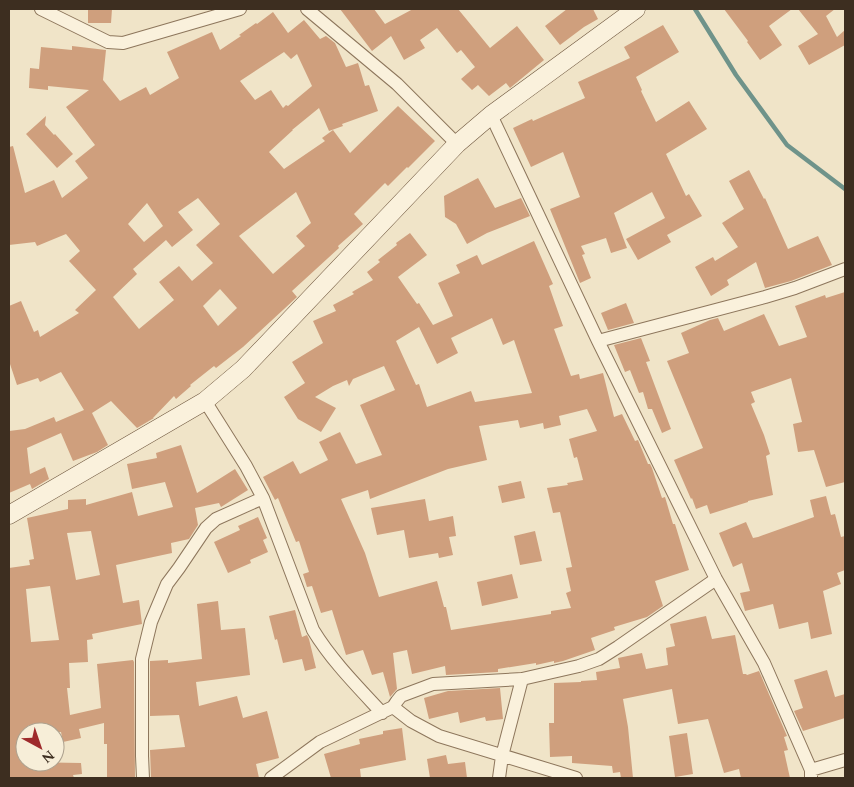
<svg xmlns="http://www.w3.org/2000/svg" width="854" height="787" viewBox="0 0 854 787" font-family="Spectral,serif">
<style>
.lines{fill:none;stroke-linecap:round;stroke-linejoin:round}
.stream{stroke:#6f938a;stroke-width:4.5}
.building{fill:#cf9f7d;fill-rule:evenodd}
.street-casing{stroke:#8d765c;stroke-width:14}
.secondary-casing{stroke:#6f573f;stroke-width:19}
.street{stroke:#faf1dc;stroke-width:12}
.secondary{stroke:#faf1dc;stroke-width:18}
</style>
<rect width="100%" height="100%" fill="#f0e4c8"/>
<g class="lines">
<path class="stream" d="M695 9 736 75 787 145 845 189"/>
</g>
<path class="building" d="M88 9H112L111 23H88Z
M340 9H374L385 24 413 9H458L490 48 517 26 544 60 510 88 506 83 489 96 478 85 472 90 461 79 475 67 461 50 457 53 437 28 420 40 425 48 404 60 391 36 372 51Z
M567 9H593L598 19 584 27 560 45 545 26Z
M724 9H792L769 26 782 45 760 60 747 42 748 41Z
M798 9H835L826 16 837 37 845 30V45L809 65 798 46 818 34Z
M273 12 288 33 304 20 320 39 326 36 335 43 346 67 358 63 365 86 369 85 378 111 342 124 343 126 329 131 319 108 292 130H293L269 152 284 169 325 141 322 138 333 130 350 153 398 106 435 141 408 168 407 167 388 186 385 183 354 214 363 224 338 246 339 248 292 291 297 297 243 347 216 368 214 366 190 385 191 386 176 399 174 396 153 418H154L137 428 111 401 92 413 108 445 97 452 73 461 61 433 27 448 30 474 45 467 49 479 32 489 30 484 9 493V431L25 429 54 417 56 422 84 410 61 372 40 382 38 378 17 385 9 361V306L21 301 34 332 38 330 40 337 79 313 75 310 96 290 69 261 80 251 66 234 37 246 35 242 9 245V147L13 146 25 193 54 180 62 198 88 178 75 161 95 145 66 107 89 90 48 86V90L29 88 30 68 39 69 41 47 72 50V46L106 50 103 80 120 101 146 87 150 95 179 78 167 52 212 32 220 50 241 36 239 35 256 23 257 24ZM284 52 291 59 297 54 312 86 288 106 286 105 283 108 271 90 255 100 240 81ZM296 192 311 223 296 236 305 246 273 274 239 236ZM198 198 220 224 196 245 213 263 192 281 179 266 159 282 174 300 139 329 113 297 137 274 133 269 166 240 172 247 193 230 178 212ZM147 203 163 226 144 242 128 224ZM220 289 237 308 218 326 203 306Z
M663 25 679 52 636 77 642 90 641 91 656 122 689 101 707 129 666 154 686 196 689 194 702 216 667 235 671 242 638 260 626 239 665 218 652 192 614 213 627 248 611 253 606 238 581 246 585 254 582 255 591 278 580 283 550 209 580 197 563 152 531 167 513 128 532 119 533 121 585 98 578 82 630 58 624 47Z
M46 116 45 125 54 135 55 134 73 154 57 168 26 134Z
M749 170 764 199 765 198 788 249 818 236 832 265 791 281 765 288 756 262 727 280 729 285 711 296 695 267 713 257 715 261 738 247 722 223 744 209 729 181Z
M478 178 495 208 521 198 530 216 487 233 467 244 456 224 445 217 444 196Z
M410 233 427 255 398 277 417 304 419 303 433 325 453 316 438 283 460 273 456 265 477 255 482 265 534 241 553 284 549 286 563 326 554 329 571 376 579 374 580 379 603 373 614 417 622 414 635 441 638 440 648 464H650L652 468 662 498 665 497 673 524H675L689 570 655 581 663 606 647 617 614 627 615 630 591 638 595 650 563 661 554 663V661L536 665V663L498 669V672L446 675 445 666 412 674 407 650 393 653 397 689 390 697 383 672 372 675 363 650 346 655 332 610 321 613 312 586 307 587 303 574 309 572 299 541 296 542 278 498 275 500 263 477 293 461 300 474 328 460 319 442 340 432 356 464 382 455 360 405 395 390 384 366 353 379 349 386 347 380 333 386 315 397 336 408 321 432 298 419 284 397 305 383 292 362 323 343 313 321 336 311 333 305 354 294 352 292 373 280 367 272 380 262 378 260 397 245 396 243ZM492 318 503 345 514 340 532 393 475 402 471 391 427 407 419 384 416 385 396 341 419 327 437 364 458 353 451 338ZM587 409 597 431 569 439 574 458 577 457 583 480 567 483 568 485 547 488 553 513 560 512 572 567 566 568 571 591 566 593 571 608 551 611V614L451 630 446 607H444L437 581 379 597 365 553 341 499 368 490 370 499 448 469 487 460 479 426 518 420 520 428 543 423 544 429 561 425 559 416Z
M845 292V482L826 487 814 450 798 452 793 424 802 422 791 378 751 392 755 402 751 404 764 435 770 454 766 456 773 495 748 501V502L710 514 707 505 696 509 692 498 691 499 674 460 703 448 667 361 689 353 681 333 710 320 718 318 724 331 764 314 779 346 807 337 795 306 825 295 826 298Z
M626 303 634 323 608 330 601 313Z
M641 338 650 361 646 362 671 429 662 433 652 409H648L643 392 639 393 630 370 625 372 614 345Z
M181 445 197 493 235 469 248 490 221 507 219 503 195 508 198 525 189 539 171 543 172 553 116 565 123 603 139 600 142 624 92 634 93 639 87 640 88 662 69 663 70 688H67L70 715 101 708 97 664 133 660 134 662 135 778H107V744H104V723L79 729 81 738 63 742 61 732H25V762L81 763 82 774 73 775 74 778H9V568L30 565 29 560 34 559 27 518 68 509V500L86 499V505L132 492 138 516 173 507 165 482 132 489 127 464 157 458 156 453ZM91 531 100 575 76 580 67 533ZM50 586 59 640 31 642 26 589Z
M521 481 525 498 502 503 498 486Z
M826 496 831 515 835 514 841 537 845 536V570L837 573 841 584 823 591 832 634 811 639 808 622 779 629 773 604 745 611 740 593 750 591 742 563 733 567 719 533 746 522 753 538 758 537 814 517 810 500Z
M425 499 429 521 453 516 456 536 449 537 453 555 439 558 438 553 409 558 404 530 377 535 371 508Z
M258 517 267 538 263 540 268 552 250 560 251 563 228 573 214 542 240 530 238 526Z
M535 531 542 561 520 565 514 536Z
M512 574 518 598 482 606 477 582Z
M218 601 221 630 245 628 250 675 196 682 199 706 237 696 243 718 267 711 279 758 256 764 259 778H151L150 750 185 747 179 715 150 716V661L168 660V663L202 659 197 604Z
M295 610 302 637 307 635 309 639 316 668 305 671 302 659 283 663 277 639 275 640 269 616Z
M706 616 712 639 735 635 743 674H746L747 675 759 671 787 736 784 737 788 750 784 751 790 778H741L739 769 724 773 708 719 678 724 672 689 623 699 628 727 633 778H621L620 772 613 773 612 766 572 763V756L550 757 549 723H554V683L581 682V681L597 680 596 672 620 668 618 658 642 653 646 669 668 665 666 648 675 646 670 624Z
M827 670 835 697 845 694V718L803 731 794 711 803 708 794 680Z
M500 688 503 719 486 721 485 717 460 723 458 712 429 719 424 698 448 691Z
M402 728 406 760 360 769 361 778H331L324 754 360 744 359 739 383 734V731Z
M687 733 693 774 675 777 669 736Z
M446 755 448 764 465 762 467 778H430L427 759Z"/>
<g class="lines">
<defs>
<path id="street" d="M41 9 108 42 123 43 240 9
M307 9 397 84 457 144
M491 115 598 341 716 579 764 663 811 770V778
M598 341 765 297 795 288 845 269
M205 401 246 466 263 498 313 630C332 661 357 686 382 713
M393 707 411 721 439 736 576 778
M811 770 845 760
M143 778 142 756V659L151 622 167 584 179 568 206 528 216 519 263 498
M271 778 320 742 393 707 397 701 401 696 433 684 522 679 579 666 599 659 618 647 716 579
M499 778 502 756 522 679"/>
<path id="secondary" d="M9 515 205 401 243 369 457 144 491 115 636 9"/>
</defs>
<use href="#street" class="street-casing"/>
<use href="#secondary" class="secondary-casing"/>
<use href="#street" class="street"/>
<use href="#secondary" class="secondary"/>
</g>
<rect width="854" height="787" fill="none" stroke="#3d2e20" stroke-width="20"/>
<g transform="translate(40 747) rotate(140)"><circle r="24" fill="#f7eed8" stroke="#ada18e"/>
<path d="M0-4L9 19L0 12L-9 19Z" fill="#9e2a2b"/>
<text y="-8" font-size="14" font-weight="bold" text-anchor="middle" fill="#3d2e20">N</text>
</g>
</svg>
